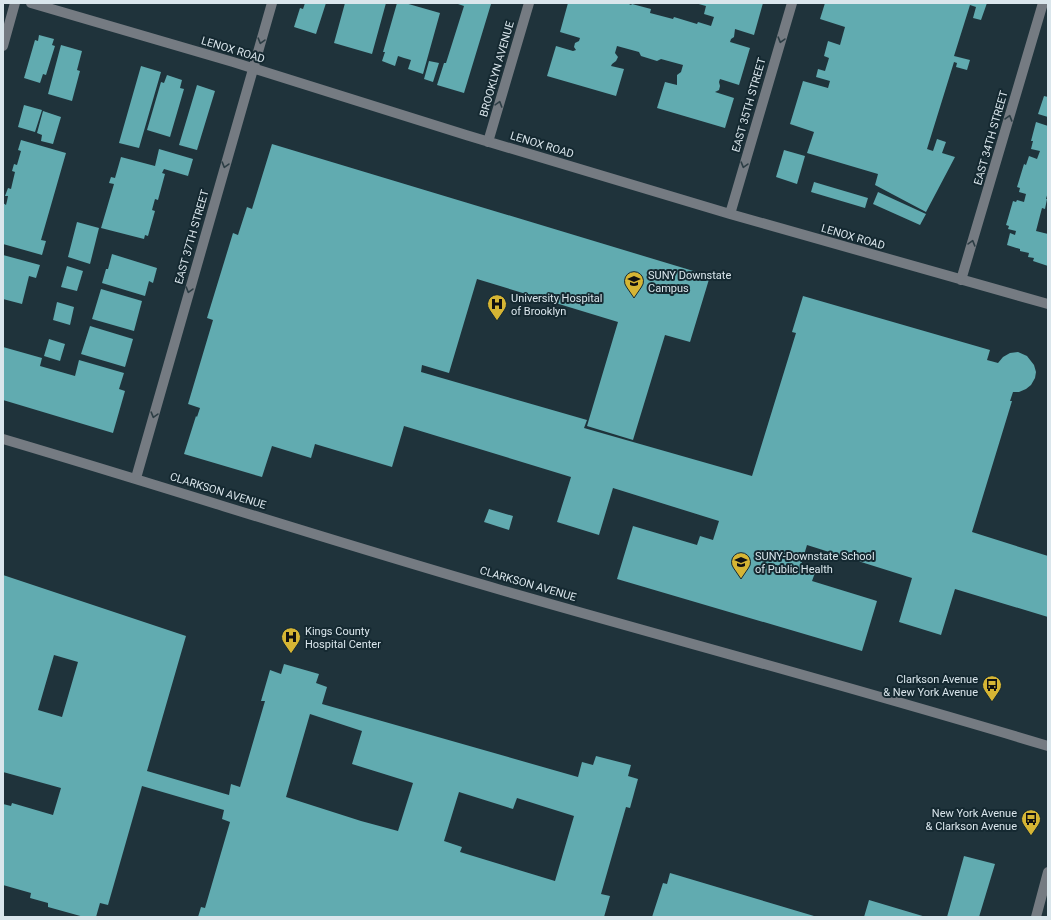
<svg xmlns="http://www.w3.org/2000/svg" width="1051" height="920" viewBox="0 0 1051 920" font-family="Roboto,sans-serif">
<style>
.building{fill:#61abb0;fill-rule:evenodd}
.lines{fill:none;stroke-linecap:round;stroke-linejoin:round}
.minor{stroke:#757b82;stroke-width:10}
.oneway{stroke:#2d3e45}
.labels{text-anchor:middle;dominant-baseline:central;stroke-width:4;stroke-linejoin:round;paint-order:stroke}
.street-label{font-size:11px;fill:#dae6ec;stroke:#152931}
.poi-label{font-size:11px;fill:#dae6ec;stroke:#152931;text-anchor:start}
</style>
<rect width="100%" height="100%" fill="#1f333b"/>
<path class="building" d="M305 3H326L316 34 294 27 300 8 303 9Z
M345 3H386L372 54 334 43Z
M397 3H405L440 13 423 74 408 69 411 60 404 58 398 56 395 66 382 61 385 52H383Z
M455 3 491 4 464 93 437 85 444 63H446L464 6Z
M568 3H627L631 5 632 4 651 9 650 13 673 19 674 17 697 24 698 22 711 26 714 17 704 14 706 6 695 3H763L754 35 735 29 734 37 731 39 730 42 750 48 739 85 720 79 719 82 720 86 719 90 715 92 734 98 725 128 657 108 665 82 677 85V75L681 72 683 65 661 59 657 61 641 56 639 52 617 46 615 53 618 57 616 61 612 64 611 66 624 69 616 96 547 76 556 46 573 51 576 50 574 47 575 43 579 41 580 38 560 32Z
M825 3H987L981 20 973 18 976 7 970 5 954 56 970 60 967 70 956 67 957 63 954 62 927 149 933 151 937 139 946 142 942 153 955 157 926 212 875 185 878 174 807 153 814 132 790 124 803 81 828 88 830 81 816 77 818 69 825 71 829 58 824 56 828 41 840 45 845 27 820 19Z
M39 35 54 39 52 45 55 46 46 75 43 74 40 83 24 78 35 40 38 41Z
M61 45 82 51 77 70 80 71 72 101 48 94Z
M429 61 439 63 433 82 424 79Z
M141 66 161 72 139 148 119 143Z
M167 75 182 80 180 88 184 89 170 137 147 130 161 82 164 83Z
M197 85 215 91 197 150 179 145Z
M1044 96 1048 97V117L1038 114Z
M24 105 42 110 35 132 18 127Z
M43 111 61 117 53 144 41 141 42 135 37 133Z
M1036 122 1048 126V192L1046 199H1047L1045 209 1042 208 1036 231 1048 234V266L1033 261 1034 258 1028 257 1029 253 1020 251V249L1007 245 1010 233 1015 235 1016 231 1008 229 1009 226 1006 225 1013 201 1016 202 1017 200 1024 202 1026 194 1019 192 1020 188 1017 187 1024 164 1026 165 1029 156 1037 159 1040 151 1031 149 1033 141H1031Z
M21 140 66 153 41 240 46 241 42 255 3 244 4 212H3V203L6 205 7 201 8 196H5L8 188 11 189 15 172 12 171 14 164 17 165 21 151 18 150Z
M272 144 710 276 690 342 665 335 633 440 587 426 618 322 477 279 449 373 422 365 421 372 587 420 584 428 752 476 796 333 792 332 803 296 990 350 987 360 998 363 1003 357 1010 353 1018 352 1027 356 1034 365 1036 372 1035 378 1031 385 1026 389 1019 392H1013L1010 401H1012L972 532 1048 556V617L955 589 941 635 899 622 912 578 807 545 801 565 816 570 812 581 877 601 862 651 617 579 633 526 697 545 700 536 713 540 719 521 613 488 599 535 557 522 571 477 404 426 392 467 315 444 311 458 272 446 262 477 184 454 196 416 197 417 200 408 188 404 213 320 207 318 233 233 238 235 247 207 252 209Z
M159 149 193 159 188 176 164 169 162 173 165 174 158 200 155 199 152 210 155 211 148 236 145 235 144 239 101 228 114 184 109 183 111 177 115 178 121 157 155 166Z
M784 150 805 156 797 184 776 177Z
M814 182 868 198 865 208 811 192Z
M878 192 926 214 920 225 873 204Z
M77 222 99 228 90 264 68 257Z
M112 254 157 268 153 283 149 281 145 296 102 283 106 269H108Z
M3 255 40 265 36 278 29 276 22 304 3 299Z
M67 266 83 271 77 291 61 287Z
M101 289 142 301 134 331 92 319Z
M57 302 74 307 70 325 53 320Z
M90 326 133 339 125 367 81 354Z
M49 339 65 344 60 361 44 356Z
M3 347 42 358 40 366 75 376 79 360 124 373 119 389 125 391 113 433 3 400Z
M489 509 513 516 509 530 484 522Z
M3 575 186 636 147 771 229 795 231 784 240 787 265 701H261L270 670 281 674 284 664 319 674 316 683 327 687 322 704 578 777 582 762 593 765 596 756 631 765 628 776 638 779 630 808 626 807 601 894 610 896 604 917H198L201 907 205 908 230 822 222 819 224 810 142 786 108 905 100 903 96 917H84L48 907V903L30 898 31 893 3 885V804L11 806 12 803 53 815 61 788 3 772ZM54 655 78 662 62 717 38 710ZM310 714 362 731 352 764 413 783 398 831 361 821 286 797ZM459 792 513 809 517 798 574 816 555 881 460 852 462 847 444 841Z
M964 856 995 864 979 917H947Z
M670 873 814 916 813 917H652L663 883 667 884Z
M869 900 926 917H864Z"/>
<g class="lines">
<path class="minor" d="M31 3 233 62 466 135 730 214 1048 304
M3 46 15 3
M488 142 529 3
M730 214 792 3
M961 280 1043 3
M3 439C169 488 334 542 501 590 683 642 866 691 1048 746
M136 478 272 3
M1036 917 1048 872"/>
</g>
<defs><path id="oneway-chevron" d="M-2-3.5L2.5 0L-2 3.5" fill="none" stroke-width="1.6" stroke-linecap="round" stroke-linejoin="round"/></defs>
<g class="oneway">
<use href="#oneway-chevron" transform="translate(781 40) rotate(106)"/>
<use href="#oneway-chevron" transform="translate(261 41) rotate(106)"/>
<use href="#oneway-chevron" transform="translate(499 104) rotate(-73)"/>
<use href="#oneway-chevron" transform="translate(1009 118) rotate(-74)"/>
<use href="#oneway-chevron" transform="translate(225 165) rotate(106)"/>
<use href="#oneway-chevron" transform="translate(744 165) rotate(106)"/>
<use href="#oneway-chevron" transform="translate(972 243) rotate(-74)"/>
<use href="#oneway-chevron" transform="translate(189 290) rotate(106)"/>
<use href="#oneway-chevron" transform="translate(154 415) rotate(106)"/>
</g>
<defs>
<symbol id="university-pin" viewBox="-11 -11 22 30"><path d="M0 17L-7.5 6A9.5 9.5 0 1 1 7.5 6Z" fill="#d6b534" stroke="#152931"/><path d="M0-5L7-2L0 1L-7-2ZM-4 1L0 2.5L4 1V4Q0 6-4 4Z" fill="#111"/></symbol>
<symbol id="hospital-pin" viewBox="-11 -11 22 30"><path d="M0 17L-7.5 6A9.5 9.5 0 1 1 7.5 6Z" fill="#d6b534" stroke="#152931"/><path d="M-5-5h3v3.5h4V-5h3V5h-3V1.5h-4V5h-3Z" fill="#111"/></symbol>
<symbol id="school-pin" viewBox="-11 -11 22 30"><path d="M0 17L-7.5 6A9.5 9.5 0 1 1 7.5 6Z" fill="#d6b534" stroke="#152931"/><path d="M0-5L7-2L0 1L-7-2ZM-4 1L0 2.5L4 1V4Q0 6-4 4Z" fill="#111"/></symbol>
<symbol id="bus-pin" viewBox="-11 -11 22 30"><path d="M0 17L-7.5 6A9.5 9.5 0 1 1 7.5 6Z" fill="#d6b534" stroke="#152931"/><path d="M-5-6H5V4H4V6H2V4H-2V6H-4V4H-5ZM-3.5-4V0h7V-4ZM-3.5 1.2v1.5H-2V1.2ZM2 1.2v1.5H3.5V1.2Z" fill="#111"/></symbol>
</defs>
<g fill-rule="evenodd">
<use href="#university-pin" x="623" y="270" width="22" height="30"/>
<use href="#hospital-pin" x="486" y="293" width="22" height="30"/>
<use href="#school-pin" x="730" y="551" width="22" height="30"/>
<use href="#hospital-pin" x="280" y="626" width="22" height="30"/>
<use href="#bus-pin" x="981" y="674" width="22" height="30"/>
<use href="#bus-pin" x="1020" y="808" width="22" height="30"/>
</g>
<g class="labels">
<g class="street-label">
<text transform="translate(233 50) rotate(17)">LENOX ROAD</text>
<text transform="translate(497 69) rotate(-74)">BROOKLYN AVENUE</text>
<text transform="translate(749 105) rotate(-74)">EAST 35TH STREET</text>
<text transform="translate(991 138) rotate(-74)">EAST 34TH STREET</text>
<text transform="translate(542 145) rotate(17)">LENOX ROAD</text>
<text transform="translate(192 237) rotate(-74)">EAST 37TH STREET</text>
<text transform="translate(853 237) rotate(16)">LENOX ROAD</text>
<text transform="translate(218 491) rotate(17)">CLARKSON AVENUE</text>
<text transform="translate(528 584) rotate(16)">CLARKSON AVENUE</text>
</g>
<g class="poi-label">
<text x="648" y="275">SUNY Downstate<tspan x="648" dy="13">Campus</tspan></text>
<text x="511" y="298">University Hospital<tspan x="511" dy="13">of Brooklyn</tspan></text>
<text x="755" y="556">SUNY-Downstate School<tspan x="755" dy="13">of Public Health</tspan></text>
<text x="305" y="631">Kings County<tspan x="305" dy="13">Hospital Center</tspan></text>
<text x="978" y="679" text-anchor="end">Clarkson Avenue<tspan x="978" dy="13">&amp; New York Avenue</tspan></text>
<text x="1017" y="813" text-anchor="end">New York Avenue<tspan x="1017" dy="13">&amp; Clarkson Avenue</tspan></text>
</g>
</g>
<rect width="1051" height="920" fill="none" stroke="#dae6ec" stroke-width="8"/>
</svg>
